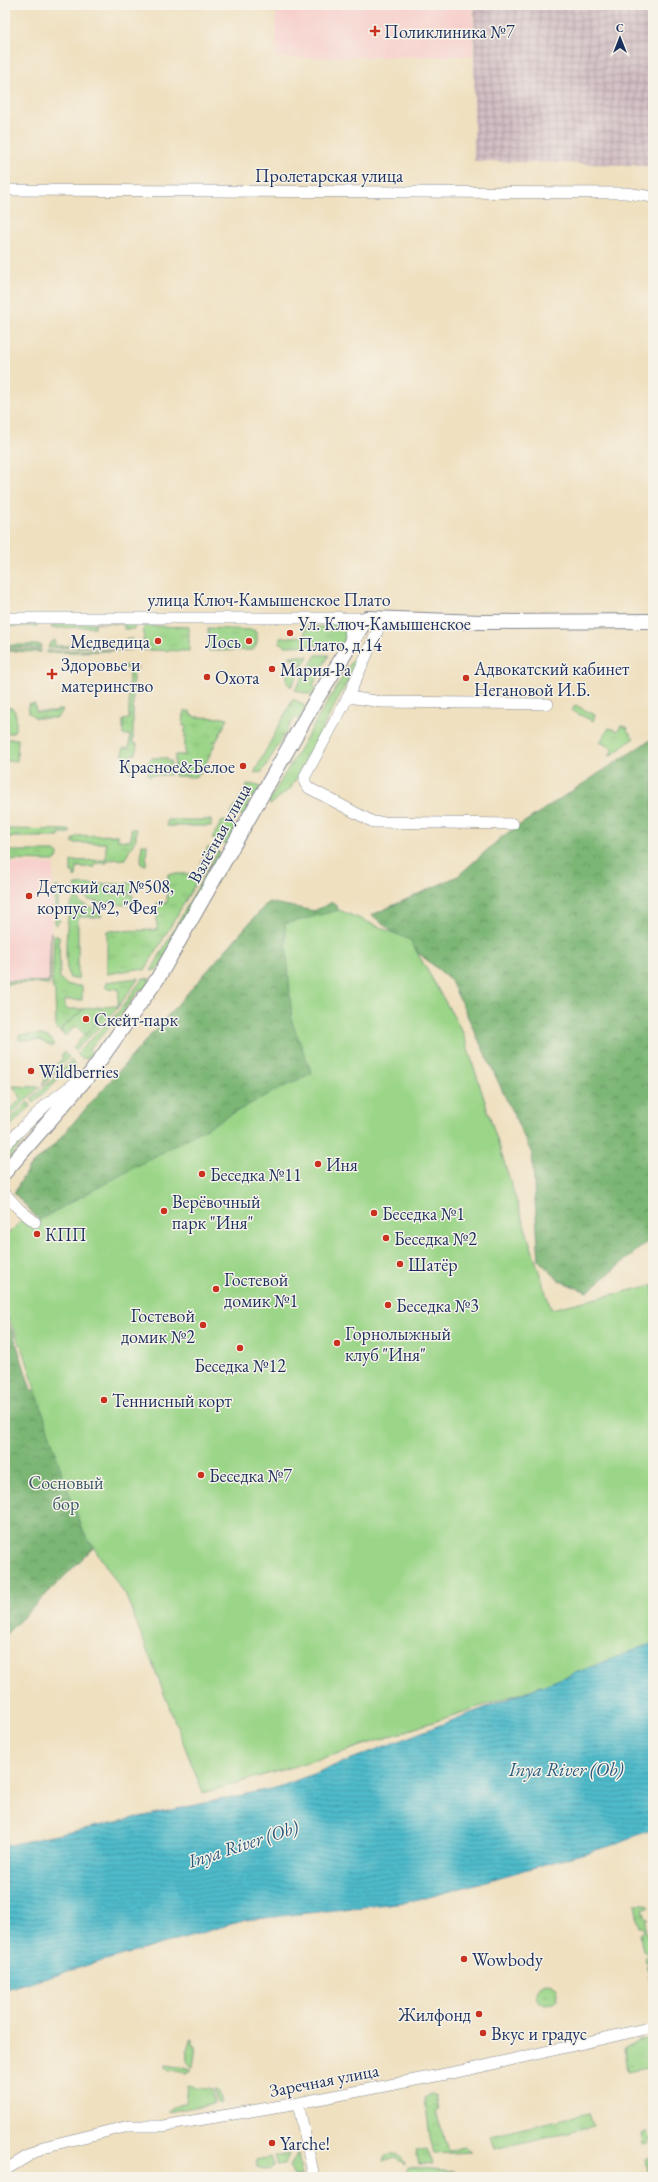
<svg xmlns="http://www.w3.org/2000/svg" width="658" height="2182" viewBox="0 0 658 2182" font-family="'EB Garamond',serif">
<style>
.built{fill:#f7d0cd}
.industrial{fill:url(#industrial-grid)}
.grass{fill:url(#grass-tufts);stroke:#5b8273}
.forest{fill:url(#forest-crowns);stroke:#4c7269}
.pitch{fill:#9bd588;stroke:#5b8273}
.water{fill:url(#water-rules);stroke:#357594}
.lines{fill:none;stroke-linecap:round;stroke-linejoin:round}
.minor-casing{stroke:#85888f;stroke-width:12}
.major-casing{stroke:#85888f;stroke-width:16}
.minor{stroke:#fff;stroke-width:11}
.major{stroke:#fff;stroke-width:14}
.poi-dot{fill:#c8321e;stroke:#f7f3e8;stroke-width:1.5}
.labels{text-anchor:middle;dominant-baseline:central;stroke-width:3;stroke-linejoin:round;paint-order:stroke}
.poi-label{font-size:18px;fill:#1b2f5e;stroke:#f7f3e8;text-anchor:start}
.street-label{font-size:18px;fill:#1b2f5e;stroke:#f7f3e8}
.park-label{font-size:18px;fill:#3b5868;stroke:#f7f3e8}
.water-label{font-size:19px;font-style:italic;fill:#2b597e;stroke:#f7f3e8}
</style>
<defs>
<pattern id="industrial-grid" width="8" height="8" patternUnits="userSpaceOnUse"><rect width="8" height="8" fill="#d2bec3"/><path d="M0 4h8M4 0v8" fill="none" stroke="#aa9ba2"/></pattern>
<pattern id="grass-tufts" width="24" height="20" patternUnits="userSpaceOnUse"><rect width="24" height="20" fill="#9bd588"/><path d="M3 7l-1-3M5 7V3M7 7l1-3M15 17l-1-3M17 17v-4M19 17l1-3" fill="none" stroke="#85b778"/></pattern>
<pattern id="forest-crowns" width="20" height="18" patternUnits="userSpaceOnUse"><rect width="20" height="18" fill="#7cb674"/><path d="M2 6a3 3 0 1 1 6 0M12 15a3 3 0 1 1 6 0" fill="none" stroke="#659462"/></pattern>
<pattern id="water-rules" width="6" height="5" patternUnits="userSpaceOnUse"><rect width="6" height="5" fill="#4fbbca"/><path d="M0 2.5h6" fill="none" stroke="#4198a7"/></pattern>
</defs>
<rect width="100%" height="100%" fill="#f7f3e8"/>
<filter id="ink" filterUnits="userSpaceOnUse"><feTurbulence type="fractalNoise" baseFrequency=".025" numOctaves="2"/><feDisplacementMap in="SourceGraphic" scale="8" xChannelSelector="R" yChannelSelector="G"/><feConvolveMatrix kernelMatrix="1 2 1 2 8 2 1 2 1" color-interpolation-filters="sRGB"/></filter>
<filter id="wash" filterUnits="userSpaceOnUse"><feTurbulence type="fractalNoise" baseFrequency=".012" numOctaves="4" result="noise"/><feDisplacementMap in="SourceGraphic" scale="16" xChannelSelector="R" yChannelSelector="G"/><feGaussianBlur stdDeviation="0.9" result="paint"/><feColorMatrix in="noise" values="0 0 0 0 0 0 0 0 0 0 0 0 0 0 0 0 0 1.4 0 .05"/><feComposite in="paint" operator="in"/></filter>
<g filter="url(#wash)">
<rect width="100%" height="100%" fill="#efe0c0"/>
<path class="built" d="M276 5H473V56L276 58Z
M5 863 54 864 49 982 5 981Z"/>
<path class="industrial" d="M474 5H653V191L651 167 633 165 474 161Z"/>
<path class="grass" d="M144 622 151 623 152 626 189 627V651L143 650Z
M5 623H37V626H5Z
M54 623H133L135 625 134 629H124V624L95 623V627L51 628Z
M330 623C338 622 341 625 346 631L343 645 285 646 280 643V638L304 636 306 627H330Z
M208 628 254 630C259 636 258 643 253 650L209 651Z
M369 635H372L291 788 270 805 269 801 363 642Z
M125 639H133L134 646 48 648 50 643 55 640V646L125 644Z
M5 645H41V648L5 647Z
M5 649 41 650V652L5 651Z
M134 649 130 650 47 653V651Z
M316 655H329L313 685 317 689 311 695 295 690Z
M290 656H308L301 669H287L288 660V667H301V661L294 660V658H290Z
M125 665 137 666V670H133V744H137L136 754H132V772H129V759L126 760 125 756H123V748H129L130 735H123V720L129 719V668H123Z
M287 671H300L291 687 287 683Z
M293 699 303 704 305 709 300 720 295 717 262 772 254 773Z
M28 704H35L36 712H57V710H63L57 718H36L29 713Z
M575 705 595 715 593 721 572 711Z
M184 711H190V714L195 717 228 718 216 742 213 741 215 744 202 771 195 777 174 776 175 755H185V730L187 726H183Z
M621 725 628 728 627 730 634 738 609 757 613 749 600 742 609 728 618 731Z
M5 739H18L17 761H5Z
M152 758H167V761H171L170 775H151L150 777 148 775V762Z
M248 784 259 786 260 798 253 796 247 808 251 814 230 816Z
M167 820H211V826H167Z
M222 821 232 822 235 832 228 843 225 844 212 838Z
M5 829 70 830V833H59V837H5Z
M131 829H136V838L125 859 107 860V863H95V867H77L76 877H74V872H71V861L106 860V843H73V839L78 836 118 835V840L131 841Z
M142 844H147L146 865 141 864Z
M208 847 215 850 145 970 136 969 107 974V931L157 930V903H167L168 874H197Z
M5 851H54L58 854V857L54 861 5 860Z
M218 851 221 855 158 969 151 971Z
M133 883V891L129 892V895H133V902L128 905 111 904V901H109V904L88 900 75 888 76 885Z
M55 887H59L57 917 60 921 56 925H55Z
M76 897 82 904 102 913 101 917H78V979L70 978C63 968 67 923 69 909 70 904 75 900 76 897Z
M51 932 50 982 48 985 42 983 5 984V981L49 982Z
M54 935 59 937 60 978 67 985 82 986V1000H65V1009H84L61 1029 63 1034 56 1028 55 992 52 986Z
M139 978 116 1010 75 1051 72 1048 106 1013 98 1007 118 1006 119 989 106 988V982Z
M143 978 150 979 149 990 140 989 122 1014 89 1049 93 1057C86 1059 80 1060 77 1053L120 1010Z
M19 1035C33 1035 48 1031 55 1045L52 1046 39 1040H19Z
M64 1052 69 1057 42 1086 47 1074 63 1058 61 1056Z
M71 1060 75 1066V1072L64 1073 59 1078 57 1076Z
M55 1077 58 1079 34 1103 31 1099Z
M13 1086 40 1087 5 1120V1109H10L22 1099Z
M28 1102 31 1106 5 1131V1124Z
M44 1107 51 1108 50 1110 5 1163V1152L46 1114Z
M635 1904H647L650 1907 643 1910 646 1918H648L645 1922 653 1962H646L645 1957 649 1954 643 1951 640 1934 645 1931 643 1927H639Z
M653 1964V1995L649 1976 653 1973 648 1970 647 1965Z
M536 1994a11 11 0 1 1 22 0a11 11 0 1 1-22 0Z
M190 2039H193V2044L196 2045 193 2067C182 2062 188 2048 190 2039Z
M653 2039V2067L627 2072 624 2049 638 2040Z
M166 2065 192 2069 186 2073 165 2069Z
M188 2085 212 2090 214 2103 168 2112 173 2107 186 2103Z
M214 2089 219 2092 222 2103 217 2102Z
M431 2094 435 2095 438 2109 436 2112 448 2151 464 2147 472 2152 434 2154 430 2137 425 2098Z
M589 2113 593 2126 494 2149 490 2136Z
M646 2132 650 2138 648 2144 643 2145 642 2134Z
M427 2149 433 2165 419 2164 416 2151Z
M289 2153 285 2164 277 2165 274 2156Z
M296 2154H298L302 2177H294L289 2166Z
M389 2154C398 2153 401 2156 405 2164L395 2158 384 2162 386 2156Z
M270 2157 274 2166 269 2170 257 2167 256 2160Z
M652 2157 653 2177H649L646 2159Z
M408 2167 455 2171 441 2177H398L405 2173Z"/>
<path class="forest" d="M653 738V1237L587 1292 560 1281 539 1261 532 1154 450 979 372 915 458 876 503 836Z
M268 902 314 911 333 902 359 938 290 997 312 1057V1083L41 1222 14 1193 29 1167 51 1148Z
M5 1319 13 1333 31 1390H39L95 1546 5 1635Z"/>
<path class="pitch" d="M5 707 12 708C18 712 17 727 13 733H5Z
M339 910 410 940 463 1033 551 1309 653 1285V1649L343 1752 203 1793 126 1596 84 1533 63 1477 24 1352 5 1312V1237L23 1219 30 1225 263 1097 312 1073 292 1022 285 924Z
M98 1007 106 1013 85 1035 76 1026 65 1036 61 1029 84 1009Z"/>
<path class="water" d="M653 1643V1829L610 1846 415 1901 246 1920 5 1989V1846L279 1787Z"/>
</g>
<g filter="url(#ink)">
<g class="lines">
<defs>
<path id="minor" d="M5 190 626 193 653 197
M338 617 350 627 351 637 349 644
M5 618H367
M383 618 348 697 305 776V783L309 788 373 822 513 824
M348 697 382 702 548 704
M5 1145 47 1104 79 1080
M5 1194 20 1210 35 1222
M298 2103 314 2177
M5 2170 43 2147 129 2126H163L298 2103 471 2069 653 2027"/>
<path id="major" d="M5 1172 90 1074 158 978 314 703 367 618 482 622 653 621"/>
</defs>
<use href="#minor" class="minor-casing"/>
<use href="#major" class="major-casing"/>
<use href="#minor" class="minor"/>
<use href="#major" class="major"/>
</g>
</g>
<g class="poi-dot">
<path d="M373 25h4v4h4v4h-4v4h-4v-4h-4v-4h4z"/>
<circle cx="290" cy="633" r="4"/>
<circle cx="158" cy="641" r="4"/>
<circle cx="249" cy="641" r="4"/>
<circle cx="272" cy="669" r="4"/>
<path d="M50 668h4v4h4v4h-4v4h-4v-4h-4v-4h4z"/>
<circle cx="207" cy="677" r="4"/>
<circle cx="466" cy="678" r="4"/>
<circle cx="243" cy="766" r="4"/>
<circle cx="29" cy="896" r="4"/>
<circle cx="86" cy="1019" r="4"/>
<circle cx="31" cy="1071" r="4"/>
<circle cx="318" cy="1164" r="4"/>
<circle cx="202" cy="1174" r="4"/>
<circle cx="164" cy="1211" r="4"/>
<circle cx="374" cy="1213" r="4"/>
<circle cx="37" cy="1234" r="4"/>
<circle cx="386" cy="1238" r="4"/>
<circle cx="400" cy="1264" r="4"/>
<circle cx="216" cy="1289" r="4"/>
<circle cx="388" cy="1305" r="4"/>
<circle cx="203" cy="1325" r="4"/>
<circle cx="337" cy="1343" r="4"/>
<circle cx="240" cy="1348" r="4"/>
<circle cx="104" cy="1400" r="4"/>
<circle cx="201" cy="1475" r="4"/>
<circle cx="464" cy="1959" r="4"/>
<circle cx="479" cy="2014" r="4"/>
<circle cx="483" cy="2033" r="4"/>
<circle cx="272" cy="2143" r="4"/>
</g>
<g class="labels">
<g class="poi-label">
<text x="384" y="31">Поликлиника №7</text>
<text x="298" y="623">Ул. Ключ-Камышенское<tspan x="298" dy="21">Плато, д.14</tspan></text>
<text x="150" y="641" text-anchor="end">Медведица</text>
<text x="241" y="641" text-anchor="end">Лось</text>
<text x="61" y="664">Здоровье и<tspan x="61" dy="21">материнство</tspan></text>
<text x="474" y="668">Адвокатский кабинет<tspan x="474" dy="21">Негановой И.Б.</tspan></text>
<text x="280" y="669">Мария-Ра</text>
<text x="215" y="677">Охота</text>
<text x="235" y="766" text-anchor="end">Красное&amp;Белое</text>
<text x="37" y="886">Детский сад №508,<tspan x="37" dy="21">корпус №2, "Фея"</tspan></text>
<text x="94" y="1019">Скейт-парк</text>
<text x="39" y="1071">Wildberries</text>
<text x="326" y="1164">Иня</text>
<text x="210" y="1174">Беседка №11</text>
<text x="172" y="1201">Верёвочный<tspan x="172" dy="21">парк "Иня"</tspan></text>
<text x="382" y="1213">Беседка №1</text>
<text x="45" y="1234">КПП</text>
<text x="394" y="1238">Беседка №2</text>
<text x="408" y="1264">Шатёр</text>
<text x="224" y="1279">Гостевой<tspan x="224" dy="21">домик №1</tspan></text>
<text x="396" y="1305">Беседка №3</text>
<text x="195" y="1315" text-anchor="end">Гостевой<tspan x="195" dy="21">домик №2</tspan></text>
<text x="345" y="1333">Горнолыжный<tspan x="345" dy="21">клуб "Иня"</tspan></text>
<text x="240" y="1365" text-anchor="middle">Беседка №12</text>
<text x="112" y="1400">Теннисный корт</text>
<text x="209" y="1475">Беседка №7</text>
<text x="472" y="1959">Wowbody</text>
<text x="471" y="2014" text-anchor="end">Жилфонд</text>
<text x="491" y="2033">Вкус и градус</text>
<text x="280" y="2143">Yarche!</text>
</g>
<g class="street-label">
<text x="329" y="175">Пролетарская улица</text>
<text x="269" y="599">улица Ключ-Камышенское Плато</text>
<text transform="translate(219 833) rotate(-61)">Взлётная улица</text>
<text transform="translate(324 2080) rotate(-11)">Заречная улица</text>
</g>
<g class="park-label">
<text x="66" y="1482">Сосновый<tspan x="66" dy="21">бор</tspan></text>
</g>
<g class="water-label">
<text x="566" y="1769">Inya River (Ob)</text>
<text transform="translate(243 1844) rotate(-18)">Inya River (Ob)</text>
</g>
</g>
<rect width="658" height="2182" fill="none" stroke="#f7f3e8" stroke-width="20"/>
<g transform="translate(620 38)" stroke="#f7f3e8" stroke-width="3" paint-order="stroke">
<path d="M0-3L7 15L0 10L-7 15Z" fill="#1b2f5e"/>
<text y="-6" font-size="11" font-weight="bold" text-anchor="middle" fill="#1b2f5e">С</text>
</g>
</svg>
